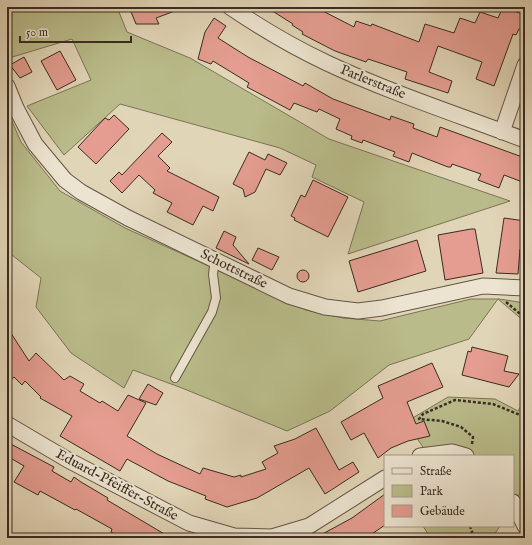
<svg xmlns="http://www.w3.org/2000/svg" width="532" height="545" viewBox="0 0 532 545" font-family="'IM FELL English',serif">
<style>
.green{fill:#b9bc8a;stroke:#7a7456}
.building{fill:#e49d90;stroke:#3a2c21}
.lines{fill:none;stroke-linecap:round;stroke-linejoin:round}
.lane-casing{stroke:#645646;stroke-width:10}
.street-casing{stroke:#645646;stroke-width:17}
.path{stroke:#3a2c21;stroke-width:2.5;stroke-dasharray:3 2;stroke-linecap:butt}
.lane{stroke:#ece4d0;stroke-width:8}
.street{stroke:#ece4d0;stroke-width:15}
.labels{text-anchor:middle;dominant-baseline:central;stroke-width:4;stroke-linejoin:round;paint-order:stroke}
.street-label{font-size:14px;fill:#3a2c21;stroke:#ece4d0}
</style>
<rect width="100%" height="100%" fill="#e1d5b7"/>
<filter id="stains"><feTurbulence type="fractalNoise" baseFrequency=".005" numOctaves="4"/><feColorMatrix values="0 0 0 0 .2 0 0 0 0 .09 0 0 0 0 .02 0 0 0 .5 -.17"/></filter>
<radialGradient id="worn" r=".72"><stop offset=".6" stop-color="#630" stop-opacity="0"/><stop offset="1" stop-color="#630" stop-opacity=".3"/></radialGradient>
<path class="green" d="M7 7H117L127 32 190 58 329 139 510 201 348 254 364 202 312 177 316 165 280 148 120 104 64 155 27 106 91 80 72 39 9 58 7 54Z
M7 110 21 142 60 191 125 228 306 310 343 318 380 321 471 299H499L525 303V322L498 299 469 339 389 365 330 411 287 431 182 388 133 370 124 388 71 353 36 307 41 278 7 251Z
M448 397 495 399 518 411 525 399V492L519 494 513 504V456H429L406 422Z
M423 526H500L492 538H421L428 534Z"/>
<path class="building" d="M129 7H182L183 8 156 18 159 24H136Z
M266 7H315L354 27 356 21 371 26 372 24 419 42 425 24 454 33 460 18 475 23 480 12 498 18 503 7 525 15V31L519 29 516 35 513 34 494 86 476 79 482 62 438 46 429 72 452 81 448 93 405 79 407 72 368 59 366 62 335 51 302 34 303 32 292 25 293 24Z
M214 18 226 26 218 38 248 57 303 86 305 83 333 99 390 120 391 116 414 124 413 128 437 137 440 127 525 158V183L504 175 499 188 478 180 481 174 452 164 451 167H448L412 153 409 162 393 156 395 152 363 140 362 143 351 139 352 136 336 129 340 119 319 109 317 112 294 103 290 110 247 87 249 83 213 61 211 64 198 59 205 32Z
M60 51 76 80 57 90 41 61Z
M24 57 32 72 20 78 10 65Z
M114 115 129 129 96 164 78 147 105 118 109 120Z
M162 133 172 142 158 156 170 168 167 171 219 197 213 211 203 206 193 225 167 212 172 203 153 193 155 190 139 175 122 193 110 181 119 172 122 175Z
M249 152 265 160 268 154 287 163 280 175 266 169 255 192 245 197 243 189 233 184Z
M313 180 348 197 328 237 294 220 295 218 291 216 301 195 305 197Z
M504 218 525 221V249H520L518 274 496 273Z
M471 229H475L483 273 445 280 438 235Z
M224 231 236 237 233 245 249 264 216 248Z
M417 240 426 271 358 292 349 261Z
M258 248 279 257 272 270 252 260Z
M297 276a6 6 0 1 1 12 0a6 6 0 1 1-12 0Z
M7 327 29 361 36 353 64 380 70 376 84 384 80 391 100 403 102 401 118 411 128 395 146 403 127 436 157 454 200 474 203 468 234 477 241 475V477L266 469 262 462 278 453 274 446 295 439 316 428 339 470 353 462 359 472 325 494 309 468 257 498 227 507 205 499 206 496 168 481 127 459 120 471 60 436 72 416 40 398 41 397 25 381 22 385 14 377 7 384Z
M472 347 508 356 504 371 519 374 509 387 462 375 468 351 471 352Z
M432 363 443 387 407 402 416 424 424 421 430 436 408 441 391 448 378 458 364 433 351 440 341 422 383 398 378 386Z
M148 384 163 393 156 405 139 399Z
M7 442 54 467 52 471 71 482 74 477 81 482 108 498 107 500 171 538H121L111 532 112 529 76 509 75 510 40 491 38 495 14 482 24 466 7 456Z
M385 494V525L366 538H315L352 518Z"/>
<g class="lines">
<defs>
<path id="lane" d="M175 378 212 312 216 298 213 274 215 260"/>
<path id="street" d="M230 7C261 28 293 47 327 63 391 93 459 115 525 140
M7 86 16 108 35 144 65 180 81 192 128 218 289 296 325 307 358 311 382 308 483 286 525 288
M502 132 525 65
M7 424 68 460 189 523 234 536 272 537 309 526 385 478
M420 456 452 452 466 456
M513 502 525 526"/>
</defs>
<use href="#lane" class="lane-casing"/>
<use href="#street" class="street-casing"/>
<path class="path" d="M506 302 525 318
M472 444 473 437 461 427 442 421 419 419 423 414 455 400 493 404 525 417
M470 526 474 538"/>
<use href="#lane" class="lane"/>
<use href="#street" class="street"/>
</g>
<g class="labels">
<g class="street-label">
<text transform="translate(373 82) rotate(22)">Parlerstraße</text>
<text transform="translate(234 269) rotate(26)">Schottstraße</text>
<text transform="translate(117 485) rotate(28)">Eduard-Pfeiffer-Straße</text>
</g>
</g>
<rect width="532" height="545" fill="none" stroke="#e1d5b7" stroke-width="24"/>
<rect x="8" y="8" width="516" height="529" fill="none" stroke="#3a2c21" stroke-width="2"/>
<rect x="12" y="12" width="508" height="521" fill="none" stroke="#3a2c21"/>
<rect x="384" y="455" width="130" height="72" fill="#ece4d0" stroke="#a59a8a"/>
<rect x="392" y="468" width="20" height="6" fill="#ece4d0" stroke="#a59a8a"/>
<text x="420" y="475" font-size="12" fill="#3a2c21">Straße</text>
<rect x="392" y="485" width="20" height="12" fill="#b9bc8a" stroke="#a59a8a"/>
<text x="420" y="495" font-size="12" fill="#3a2c21">Park</text>
<rect x="392" y="505" width="20" height="12" fill="#e49d90" stroke="#a59a8a"/>
<text x="420" y="515" font-size="12" fill="#3a2c21">Gebäude</text>
<path d="M20 36v6h111v-6" fill="none" stroke="#3a2c21" stroke-width="2"/>
<text x="26" y="36" font-size="12" fill="#3a2c21" stroke="#ece4d0" stroke-width="3" paint-order="stroke">50 m</text>
<rect width="100%" height="100%" filter="url(#stains)"/>
<rect width="100%" height="100%" fill="url(#worn)"/>
</svg>
